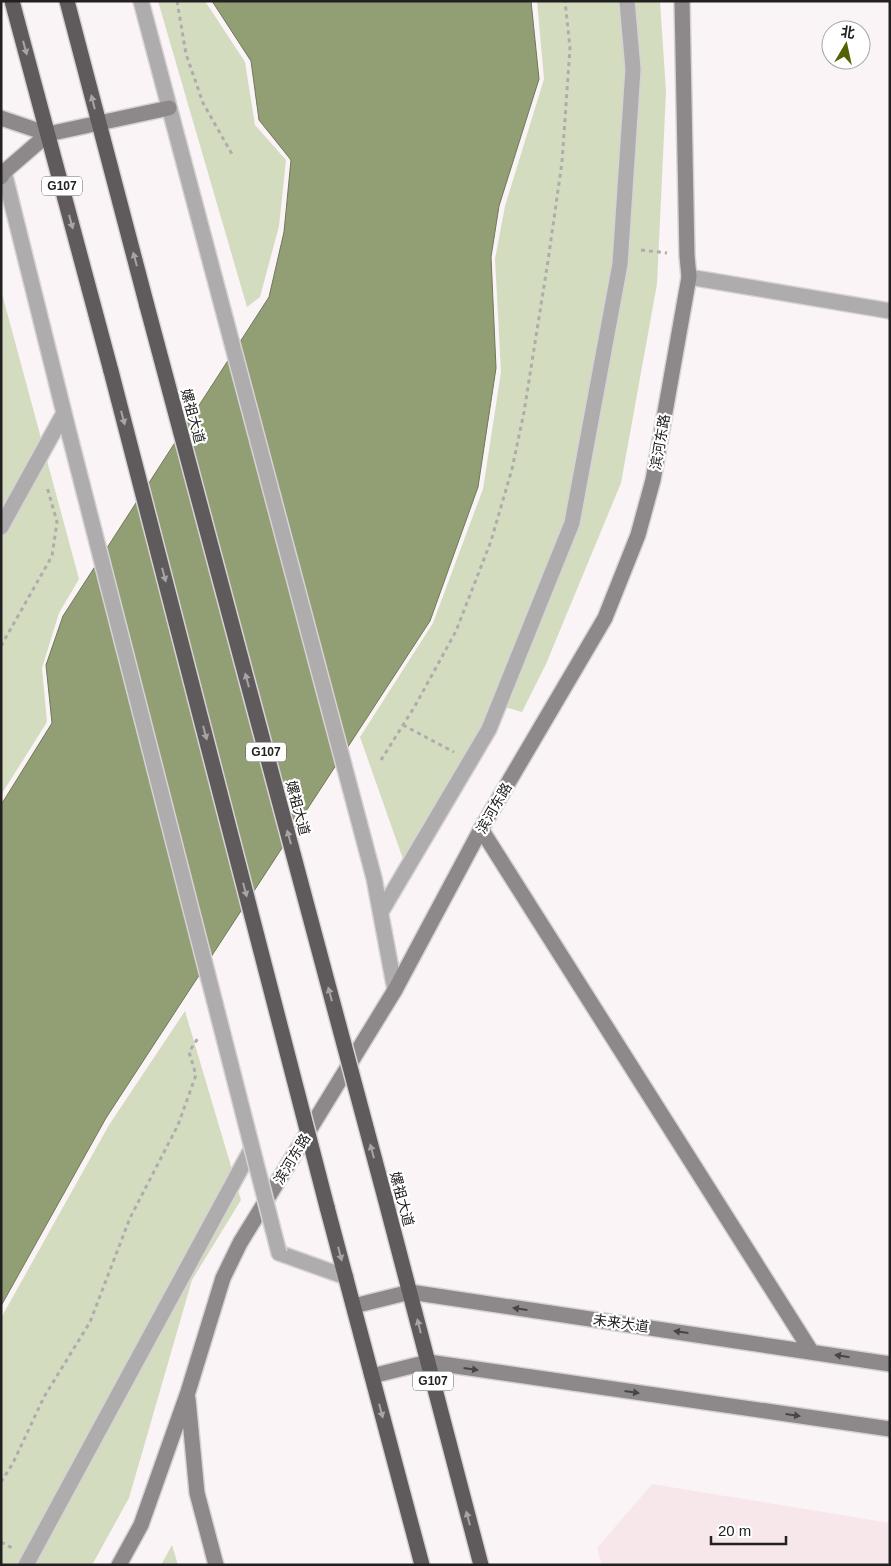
<svg xmlns="http://www.w3.org/2000/svg" width="891" height="1566" viewBox="0 0 891 1566" font-family="Arial,'Noto Sans SC',sans-serif">
<style>
.built{fill:#f7e7eb}
.green{fill:#d3dcbf}
.water{fill:#929e73;stroke:#70785a}
.lines{fill:none;stroke-linecap:round;stroke-linejoin:round}
.street-casing{stroke:#d7d2d4;stroke-width:18}
.secondary-casing{stroke:#d7d2d4;stroke-width:18}
.highway-casing{stroke:#d7d2d4;stroke-width:18}
.path{stroke:#b0abad;stroke-width:3;stroke-dasharray:4 4;stroke-linecap:butt}
.street{stroke:#afacad;stroke-width:15}
.secondary{stroke:#8d898a;stroke-width:15}
.highway{stroke:#5f5a5b;stroke-width:15}
.street-bridge-casing{stroke:#d7d2d4;stroke-width:18;stroke-linecap:butt}
.highway-bridge-casing{stroke:#d7d2d4;stroke-width:18;stroke-linecap:butt}
.street-bridge{stroke:#afacad;stroke-width:15}
.highway-bridge{stroke:#5f5a5b;stroke-width:15}
.oneway{fill:#a7a4a5}
.oneway2{fill:#474545}
.labels{text-anchor:middle;dominant-baseline:central;stroke-width:4.5;stroke-linejoin:round;paint-order:stroke}
.shield{fill:#fff;stroke:#646363;stroke-width:1}
.shield-label{font-size:12px;font-weight:bold;fill:#222020}
.street-label{font-size:14px;fill:#222020;stroke:#fff}
</style>
<rect width="100%" height="100%" fill="#faf4f6"/>
<path class="built" d="M652 1484 890 1523V1565H602L597 1548Z"/>
<path class="green" d="M158 1H205L245 62 255 125 286 160 279 226 260 297 247 307Z
M537 1H660L666 92 657 284 621 483 546 664 522 712 494 704 404 862 360 737 433 623 483 489 501 372 495 259 505 206 544 79Z
M1 290 79 579 59 613 42 668 47 722 1 795Z
M185 1011 241 1200 192 1280 129 1498 92 1565H1V1318L109 1125Z
M172 1545 178 1565H161Z"/>
<path class="water" d="M212 1H531L539 79 499 206 491 257 496 368 478 487 430 621 106 1118 1 1306V805L52 723 46 665 63 616 269 297 284 232 291 160 259 120 251 61Z"/>
<g class="lines">
<defs>
<path id="street" d="M141 1 374 878 395 990
M4 172 70 437
M689 277 890 311
M1 527 64 413
M381 912 489 729 572 523 620 264 633 69 627 1
M279 1253 346 1277
M26 1565 252 1148"/>
<path id="secondary" d="M1 118 48 134 169 108
M1 177 4 172 48 134
M481 829 811 1351
M354 1306 410 1292 890 1364
M372 1376 428 1362 890 1429
M188 1399 197 1493 216 1565
M119 1565 141 1525 188 1392 223 1278 240 1243 395 990 481 829 605 618 638 535 653 480 689 277 687 256 682 1"/>
<path id="highway" d="M12 1 111 371
M67 1 147 306
M385 1198 481 1565
M327 1207 422 1565"/>
</defs>
<use href="#street" class="street-casing"/>
<use href="#secondary" class="secondary-casing"/>
<use href="#highway" class="highway-casing"/>
<path class="path" d="M177 1 186 54 203 103 233 156
M641 250 667 253
M1 646 52 556 57 522 47 487
M403 725 454 752
M381 760 415 706 456 631 491 541 512 469 524 412 548 261 562 162 570 48 565 1
M1 1482 13 1463 44 1397 90 1322 130 1218 178 1125 196 1075 189 1052 198 1038
M1 1542 14 1549"/>
<use href="#street" class="street"/>
<use href="#secondary" class="secondary"/>
<use href="#highway" class="highway"/>
<defs>
<path id="street-bridge" d="M70 437 279 1253"/>
<path id="highway-bridge" d="M147 306 385 1198
M111 371 327 1207"/>
</defs>
<use href="#street-bridge" class="street-bridge-casing"/>
<use href="#highway-bridge" class="highway-bridge-casing"/>
<use href="#street-bridge" class="street-bridge"/>
<use href="#highway-bridge" class="highway-bridge"/>
</g>
<defs><path id="oneway-solid" d="M-6-.8H1V-3.2L6.5 0L1 3.2V.8H-6Z" transform="scale(1.25)"/></defs>
<g class="oneway">
<use href="#oneway-solid" transform="translate(25 48) rotate(75)"/>
<use href="#oneway-solid" transform="translate(93 102) rotate(-104)"/>
<use href="#oneway-solid" transform="translate(71 222) rotate(75)"/>
<use href="#oneway-solid" transform="translate(135 259) rotate(-105)"/>
<use href="#oneway-solid" transform="translate(123 418) rotate(75)"/>
<use href="#oneway-solid" transform="translate(164 575) rotate(75)"/>
<use href="#oneway-solid" transform="translate(247 680) rotate(-105)"/>
<use href="#oneway-solid" transform="translate(205 733) rotate(75)"/>
<use href="#oneway-solid" transform="translate(289 837) rotate(-105)"/>
<use href="#oneway-solid" transform="translate(245 890) rotate(75)"/>
<use href="#oneway-solid" transform="translate(330 994) rotate(-105)"/>
<use href="#oneway-solid" transform="translate(372 1151) rotate(-105)"/>
<use href="#oneway-solid" transform="translate(340 1254) rotate(75)"/>
<use href="#oneway-solid" transform="translate(419 1326) rotate(-104)"/>
<use href="#oneway-solid" transform="translate(381 1411) rotate(75)"/>
<use href="#oneway-solid" transform="translate(468 1518) rotate(-105)"/>
</g>
<g class="oneway2">
<use href="#oneway-solid" transform="translate(520 1309) rotate(-172)"/>
<use href="#oneway-solid" transform="translate(681 1332) rotate(-172)"/>
<use href="#oneway-solid" transform="translate(842 1356) rotate(-171)"/>
<use href="#oneway-solid" transform="translate(471 1369) rotate(8)"/>
<use href="#oneway-solid" transform="translate(632 1392) rotate(8)"/>
<use href="#oneway-solid" transform="translate(793 1415) rotate(8)"/>
</g>
<g class="labels">
<g class="shield">
<rect x="42" y="176.5" width="40" height="19" rx="4"/>
<rect x="246" y="742.5" width="40" height="19" rx="4"/>
<rect x="413" y="1371.5" width="40" height="19" rx="4"/>
</g>
<g class="shield-label">
<text x="62" y="186">G107</text>
<text x="266" y="752">G107</text>
<text x="433" y="1381">G107</text>
</g>
<g class="street-label">
<text transform="translate(193 416) rotate(75)">嫘祖大道</text>
<text transform="translate(660 442) rotate(-80)">滨河东路</text>
<text transform="translate(298 808) rotate(75)">嫘祖大道</text>
<text transform="translate(494 808) rotate(-60)">滨河东路</text>
<text transform="translate(292 1159) rotate(-59)">滨河东路</text>
<text transform="translate(402 1199) rotate(75)">嫘祖大道</text>
<text transform="translate(621 1323) rotate(8)">未来大道</text>
</g>
</g>
<rect width="891" height="1566" fill="none" stroke="#222020" stroke-width="5"/>
<g transform="translate(846 45) rotate(9)"><circle r="24" fill="#ffffff" stroke="#a7a6a6"/>
<path d="M0-4L9 19L0 12L-9 19Z" fill="#526207"/>
<text y="-8" font-size="14" font-weight="bold" text-anchor="middle" fill="#222020">北</text>
</g>
<path d="M711 1536v8h75v-8" fill="none" stroke="#222020" stroke-width="2.5"/>
<text x="718" y="1536" font-size="15" fill="#222020" stroke="#ffffff" stroke-width="4" paint-order="stroke">20 m</text>
</svg>
